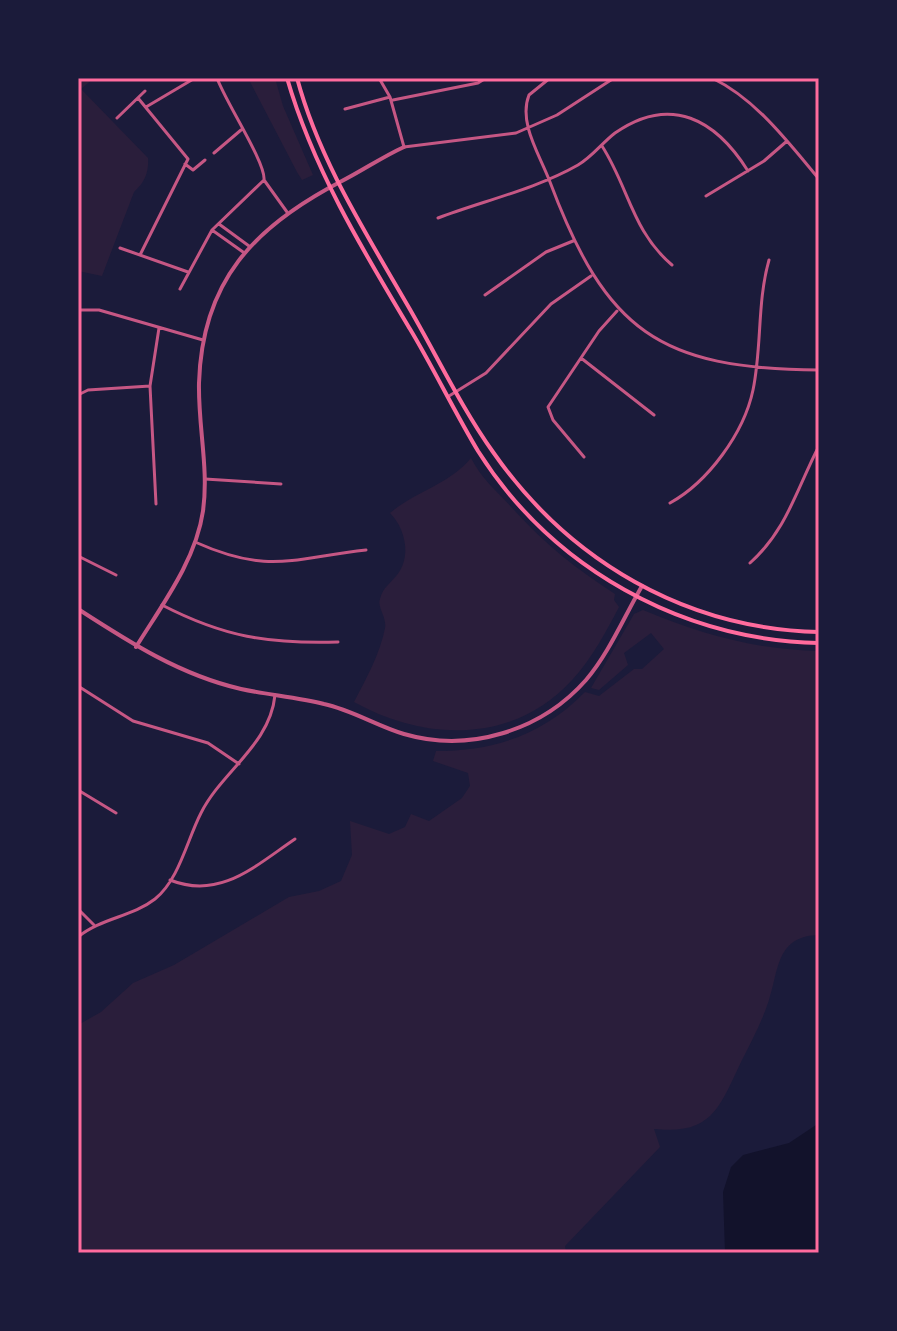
<svg xmlns="http://www.w3.org/2000/svg" width="897" height="1331" viewBox="0 0 897 1331" font-family="Barlow,sans-serif">
<style>
.green{fill:#2a1e3b}
.water{fill:#12122b}
.lines{fill:none;stroke-linecap:round;stroke-linejoin:round}
.minor{stroke:#c65784;stroke-width:3}
.tertiary{stroke:#c65784;stroke-width:4}
.secondary{stroke:#ff6b9d;stroke-width:4}
.neatline{fill:none;stroke:#ff6b9d;stroke-width:3}
</style>
<rect width="100%" height="100%" fill="#1b1b3a"/>
<path class="green" d="M78 78H94L81 89 148 158C149 172 145 182 134 192L102 276 78 271Z
M248 78H275L283 106 313 175 302 180 297 172Z
M471 458C483 481 498 492 514 510 545 544 576 569 615 594L614 600 619 607C606 632 592 658 573 679 515 744 425 742 354 702 366 679 380 654 385 628 387 617 377 608 380 599 383 587 390 584 397 575 412 556 405 528 390 513 416 491 450 484 471 458Z
M643 610C700 634 757 650 819 651V935C776 936 779 970 769 1000 762 1022 751 1042 741 1062 719 1108 712 1135 654 1129L660 1147 565 1246 566 1253H78V1025L101 1012 133 983 174 965 289 897 319 891 341 881 352 855 350 821 389 834 405 827 411 814 429 821 462 798 470 786 468 773 433 761 436 751C494 751 543 735 585 692L599 696 634 669H642L664 649 651 633 624 653 628 665 599 690 591 688 634 614Z"/>
<path class="water" d="M819 1123V1253H725L723 1192 731 1167 743 1155 789 1143Z"/>
<g class="lines">
<path class="minor" d="M217 78C225 101 266 163 264 180
M379 78 390 97 404 147 516 133 557 115 614 78
M550 78 529 95C518 123 540 155 550 182 606 331 659 369 819 370
M712 78C756 99 788 142 819 179
M138 98 188 159 140 255
M393 100 478 83 486 78
M146 107 195 78
M345 109 390 97
M117 118 145 91
M602 146C629 188 632 231 672 265
M214 153 241 130
M185 164 193 170 205 160
M264 180 287 212
M706 196 764 161 787 141
M438 218C483 201 536 189 578 165 592 157 602 143 615 133 671 94 716 120 748 171
M219 224 249 246
M212 230 243 252
M120 248 188 272
M180 289 212 230 264 180
M485 295 546 252 573 241
M78 310H99L203 340
M581 358 654 415
M78 395 88 390 150 386
M449 396 486 373 551 304 591 276
M584 457 553 420 548 407 599 331 617 311
M205 479 281 484
M670 503C708 482 744 433 753 390 762 347 757 302 769 260
M156 504 150 386 159 328
M195 542C269 575 292 558 366 550
M78 556 116 575
M750 563C787 530 797 488 819 446
M162 605C224 637 268 644 338 642
M78 686 133 721 208 743 239 764
M78 790 116 813
M170 880C220 900 255 866 295 839
M78 909 94 925
M78 937C101 918 132 917 155 899 179 880 187 840 201 813 222 771 270 745 275 695"/>
<path class="tertiary" d="M78 609C129 642 180 675 241 689 268 695 297 697 324 704 352 710 377 726 404 734 469 753 541 731 586 680 609 653 624 617 642 586
M136 647C162 605 196 560 203 511 209 469 198 426 199 383 202 281 254 227 340 182 362 171 382 157 404 147"/>
<path class="secondary" d="M287 78C313 168 362 249 410 329 434 369 454 411 478 451 552 568 681 640 819 643
M297 78C319 160 366 233 408 306 436 354 461 407 493 452 569 561 686 629 819 632"/>
</g>
<rect width="897" height="1331" fill="none" stroke="#1b1b3a" stroke-width="160"/>
<rect x="80" y="80" width="737" height="1171" class="neatline"/>
</svg>
